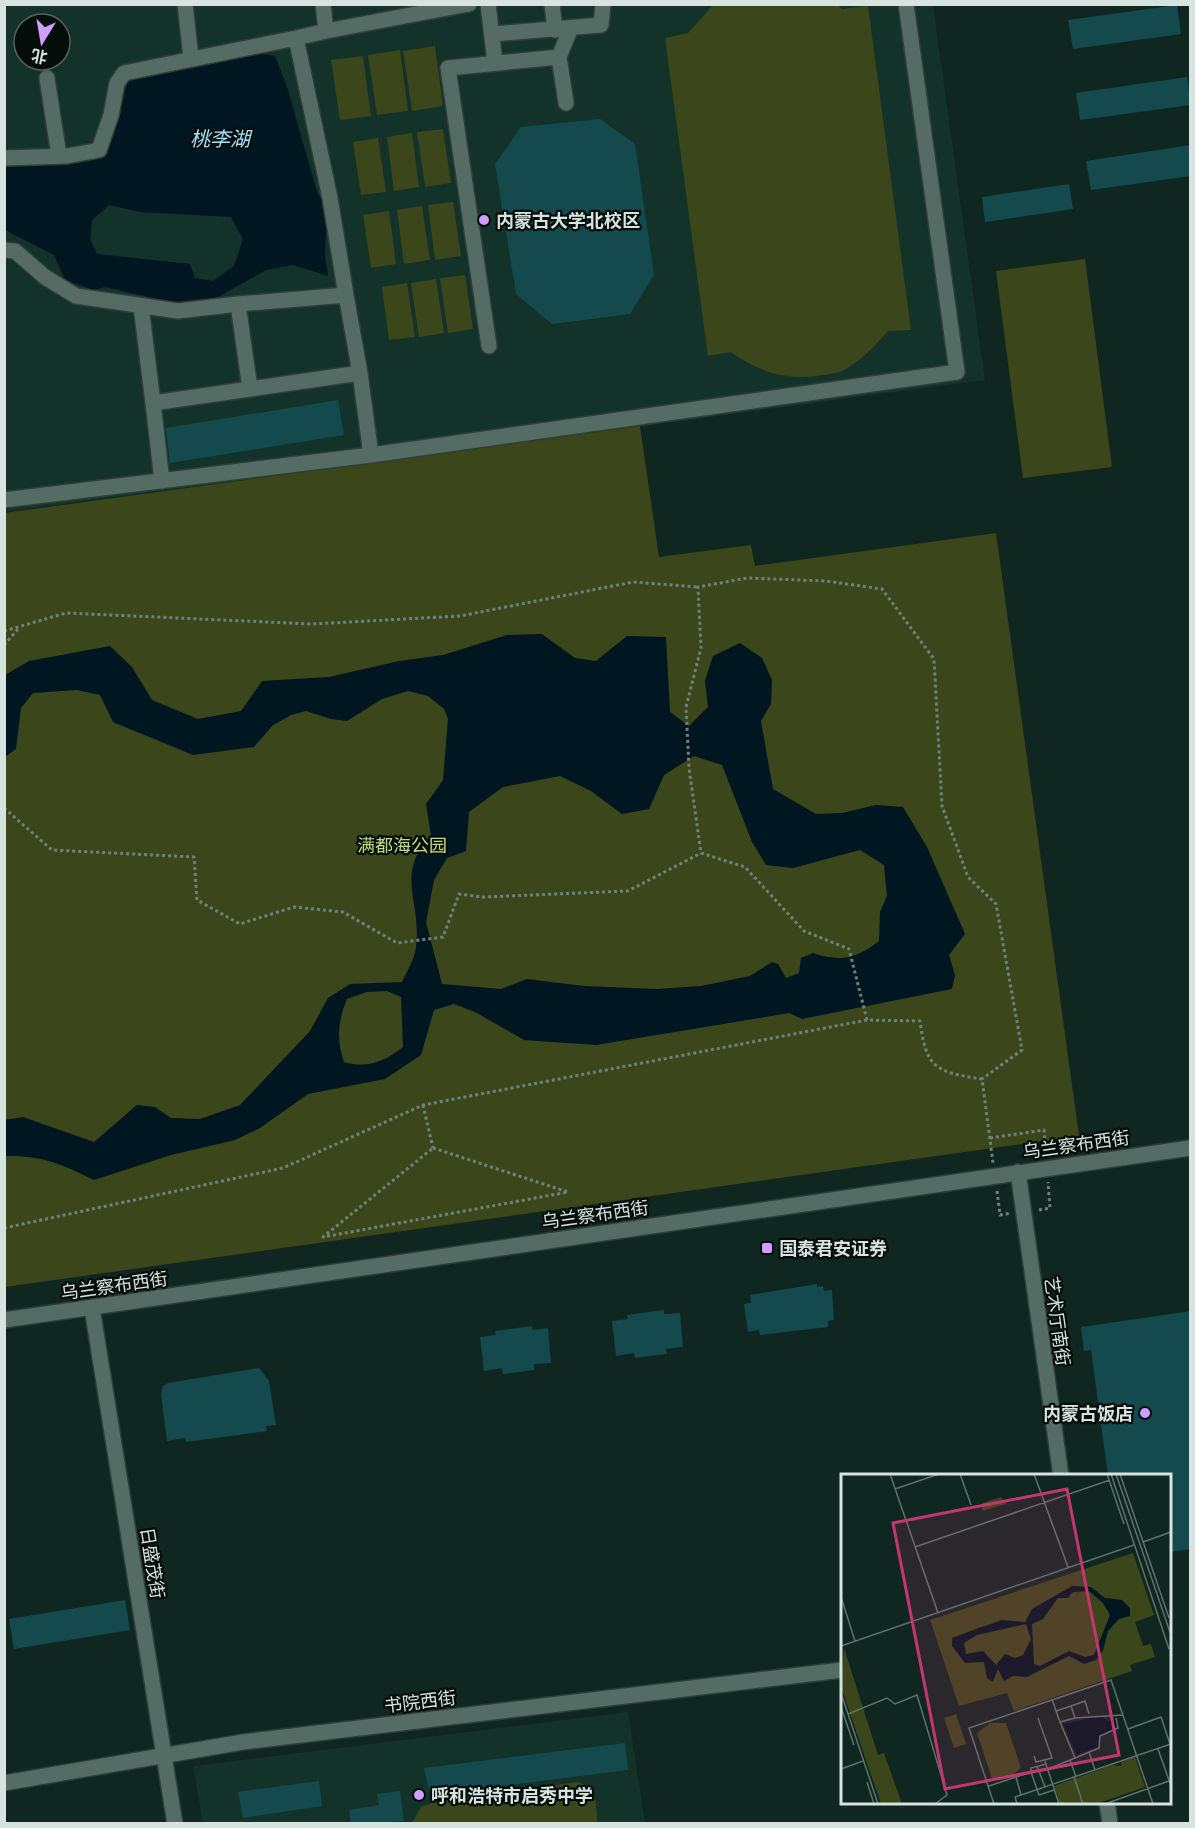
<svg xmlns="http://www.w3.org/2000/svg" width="1195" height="1828" viewBox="0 0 1195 1828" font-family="Manrope,'Noto Sans SC',sans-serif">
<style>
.built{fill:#12322a;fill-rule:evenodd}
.green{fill:#3c461b}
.water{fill:#001620;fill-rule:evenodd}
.building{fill:#144a4e}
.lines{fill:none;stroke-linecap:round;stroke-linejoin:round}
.minor-casing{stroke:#2f3e39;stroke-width:18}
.path{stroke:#6f817c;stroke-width:3;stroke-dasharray:3 3;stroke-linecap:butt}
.minor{stroke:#556c65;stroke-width:15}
.poi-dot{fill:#d29dfd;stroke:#050d0a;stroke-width:2}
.labels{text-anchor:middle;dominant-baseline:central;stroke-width:4.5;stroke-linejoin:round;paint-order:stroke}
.poi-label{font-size:18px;font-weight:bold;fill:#d6e3df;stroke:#050d0a;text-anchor:start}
.park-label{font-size:18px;fill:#c4dc7e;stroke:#050d0a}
.street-label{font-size:18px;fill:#d6e3df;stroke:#050d0a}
.water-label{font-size:20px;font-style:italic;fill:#a4e2fe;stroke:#050d0a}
.inset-road{fill:none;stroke:#5f726c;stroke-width:1.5}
.view{fill:#c5366f;fill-opacity:0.15;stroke:#c5366f;stroke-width:3}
.inset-edge{fill:none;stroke:#d6e3df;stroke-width:3}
</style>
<rect width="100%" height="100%" fill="#102620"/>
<path class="built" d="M4 5H933L985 380 5 512ZM24 24H60V60H24Z
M628 1712 645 1823H203L193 1766Z"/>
<path class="green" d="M836 4 842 9 868 6 911 330 888 331C874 347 861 361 842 371 837 373 829 374 824 375 787 381 760 373 731 352L708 356 665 38 688 33 713 5Z
M435 46 443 106 412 111 403 51Z
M400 50 408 111 377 115 368 55Z
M363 56 371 116 340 120 331 60Z
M443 129 451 183 425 187 417 132Z
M412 133 419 187 394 191 387 137Z
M378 138 386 192 361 195 353 142Z
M453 202 461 256 435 260 428 205Z
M422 206 430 260 404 264 397 210Z
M389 211 396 264 371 268 363 215Z
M1085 259 1112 467 1023 478 996 271Z
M465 275 473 329 448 333 440 278Z
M436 279 444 333 419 337 411 283Z
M407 283 415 337 389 340 382 287Z
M640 426 659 557 751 545 755 566 996 533 1079 1136 5 1287 4 513Z
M577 1782C597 1787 597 1806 597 1823H412L421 1807 434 1802Z"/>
<path class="water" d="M255 53 275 56 288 90 317 192 327 209 325 255 328 276 293 265 266 270 218 297 183 305 105 287 94 290 65 280 54 255 5 230V162L104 146 130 77ZM109 205 140 212 231 217 243 239 234 266 213 281 195 278 190 264 97 254 90 239 92 220Z
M542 634 575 658 596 661 627 636 666 637 670 712 689 726 708 707 705 681 713 656 740 643 762 658 772 680 771 704 761 721 773 789 816 814 842 813 876 805 903 807 927 847 965 934 949 955 955 975 952 989 802 1019 789 1013 596 1045 524 1040 475 1012 454 1004 434 1010 421 1055 385 1079 308 1094 260 1128 235 1140 171 1155 94 1180C62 1164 41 1155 5 1156V1120L23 1117 94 1142 137 1105 155 1107 171 1118 200 1119 240 1105 310 1031 328 998 350 984 402 982C407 971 415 958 416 947 422 900 394 876 431 835L426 804 443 780 448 719 444 709 428 696 408 691 382 699 347 721 331 719 306 711 291 715 272 726 254 747 193 755 113 722 100 695 77 690 33 693 21 708 16 749 5 757V675L29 661 110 646 132 667 152 700 198 719 241 711 262 681 329 677 399 661 443 655 507 635ZM694 756 722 765 752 842 766 865 793 868 860 850 884 865 887 896 880 912 879 941C856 959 840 962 813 953L801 958 799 973 786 978 778 964 772 962 750 976 701 986 657 989 584 986 527 979 501 989 442 984 426 922 434 880 447 858 466 851 469 812 503 787 560 776 591 791 622 814 649 809 664 775ZM387 991 401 997 403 1047C385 1061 368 1069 344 1062 336 1039 338 1021 347 999L367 992Z"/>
<path class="building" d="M1177 5 1181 34 1073 49 1068 20Z
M1187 77 1191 105 1080 120 1076 93Z
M600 119 635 144 654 275 630 314 552 324 516 294 495 164 521 127Z
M1191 145V176L1091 190 1086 161Z
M1069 184 1073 209 985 222 982 197Z
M338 400 344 435 170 463 166 428Z
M817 1284V1287L823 1286 824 1291 832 1290 834 1320 828 1321V1327L760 1335 759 1330 748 1332 744 1304 751 1303 750 1295Z
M664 1310V1314L680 1313 683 1347 666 1349 667 1354 635 1358 634 1353 616 1356 612 1321 628 1319 627 1315Z
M1191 1311V1549L1170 1552V1476H1108L1091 1350 1084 1351 1081 1327Z
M532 1326V1330L548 1328 551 1363 534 1364V1370L503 1374 502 1368 484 1371 480 1337 496 1335 495 1331Z
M259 1368 269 1381 276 1425 266 1426 267 1431 186 1442 185 1438 167 1441 161 1394 163 1386 168 1383Z
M125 1600 130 1630 14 1649 9 1619Z
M625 1743 628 1770 430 1795 424 1768Z
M319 1781 322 1806 243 1818 238 1792Z
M400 1791 404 1821 351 1824 349 1810 379 1805 377 1794Z"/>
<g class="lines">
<defs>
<path id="minor" d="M185 4 191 58
M323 4 326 31 296 38 330 198 346 295
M488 4 495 63
M552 4 555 30
M326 31 469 4
M492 34 601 25 603 4
M559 57 570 30
M47 78 59 156
M4 158 67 156 99 150 111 115 117 83 124 73 296 38
M4 250 15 251 45 277 76 296 178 311 238 304 250 389 153 403 141 306
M238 304 346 295 360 373
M489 346 448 68 559 57 566 103
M250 389 360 373 371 455
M153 403 162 481
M4 500 371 455 957 372 906 4
M1018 1172 1061 1476
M92 1308 175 1824
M4 1320 1190 1148
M4 1783 243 1742 842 1670
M1107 1802 1110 1824"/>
</defs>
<use href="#minor" class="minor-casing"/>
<path class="path" d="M4 631 66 613 312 624 460 616 633 582 698 587
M4 645 19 628
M4 808 52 850 194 857 197 900 240 924 294 907 343 912 397 943 443 937 459 894 483 897 628 891 701 853
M867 1020 849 949 804 931 745 867 701 853 689 768 686 707 701 648 698 587 747 578 826 581 882 589 934 659 942 806 968 877 996 904 1022 1050 982 1079
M423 1105 433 1148
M990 1138 1044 1130 1046 1154
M433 1148 568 1192 323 1237Z
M997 1191 1000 1215 1011 1213
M1039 1210 1050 1208 1048 1182
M4 1228 283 1168 423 1105 867 1020 920 1021C926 1068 935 1072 982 1079L993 1163"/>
<use href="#minor" class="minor"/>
</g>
<g class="poi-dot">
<circle cx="484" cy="220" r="6"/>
<rect x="761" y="1242" width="12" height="12" rx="3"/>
<circle cx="1145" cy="1413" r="6"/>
<circle cx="419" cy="1795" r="6"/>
</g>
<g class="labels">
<g class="poi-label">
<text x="496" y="220">内蒙古大学北校区</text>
<text x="779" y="1248">国泰君安证券</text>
<text x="1133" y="1413" text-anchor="end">内蒙古饭店</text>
<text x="431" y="1795">呼和浩特市启秀中学</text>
</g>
<g class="park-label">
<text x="402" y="845">满都海公园</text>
</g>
<g class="street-label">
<text transform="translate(1076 1144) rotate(-8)">乌兰察布西街</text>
<text transform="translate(595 1214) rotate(-8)">乌兰察布西街</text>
<text transform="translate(114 1285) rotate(-8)">乌兰察布西街</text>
<text transform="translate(1058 1321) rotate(82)">艺术厅南街</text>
<text transform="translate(153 1563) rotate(81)">日盛茂街</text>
<text transform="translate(420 1701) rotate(-7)">书院西街</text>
</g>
<g class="water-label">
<text x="220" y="138">桃李湖</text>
</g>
</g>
<g transform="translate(841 1474)">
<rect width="330" height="330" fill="#102620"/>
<path d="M160 23 165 30 141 37V29ZM292 79 313 141 294 148 302 172 310 170 314 183 289 191 291 197 173 237 166 219 118 232 89 146ZM3 174 37 281 43 279 61 330H40L0 213ZM115 240 125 270 113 274 103 244ZM149 249H165L180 294 168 304 151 305 136 259ZM294 283 304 313 255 330H219L213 312 271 291 280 292V288Z" fill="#3c461b"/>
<path d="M231 112 250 113 264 124 281 126 289 134V142L278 145 267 157 262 176 255 186 243 190 228 182 186 203 172 202 163 207 157 195 152 208 146 204 143 188 124 189 111 172V164L132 156 161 146 184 148 191 135ZM248 117 262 129 269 141 253 181 244 183 228 177 199 192 193 190 191 150 202 145 217 124H227L232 118ZM185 150 190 165 182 181 174 184 164 180 155 191 142 177 125 180 123 169 136 161ZM260 242 266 247 276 246 274 256 261 260 257 273 236 281 222 250Z" fill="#001620" fill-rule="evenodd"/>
<path class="inset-road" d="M49 0 97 139M119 0 130 31M193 0 227 93M266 0 283 50M270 0 328 175M275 0 330 161M279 0 328 144M54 15 98 0M302 68 330 58M74 73 269 6M0 123 14 167M0 172 293 71M0 219 37 330M211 225 215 237 230 232M0 233 13 271M215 237 219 248 234 244M7 240 46 224 54 230 76 221 106 321 94 330M248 240 244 227 230 232 234 244 282 241M219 248 234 284 229 286 235 303M287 255 320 243 329 270M317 275 330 312M248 278 254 296M193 282 195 288 211 284 197 244M234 284 258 274 259 262 277 254 275 244M204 287 218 330M205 290 190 294V298L198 321 213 316M196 292 204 313M0 295 22 287M207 295 229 286M175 303 180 321 174 323 176 330M233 303 242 330M26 308 33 330M148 312 190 298M180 321 330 270M153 330 128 254 270 206 312 330M264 330 328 307"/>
<path class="view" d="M226 15 278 281 104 315 52 49Z"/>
<rect width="330" height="330" class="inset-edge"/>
</g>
<rect width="1195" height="1828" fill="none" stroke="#d6e3df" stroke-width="12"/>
<g transform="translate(42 42) rotate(191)"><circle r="28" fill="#050d0a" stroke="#59635f" stroke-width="1.5"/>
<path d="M0-4.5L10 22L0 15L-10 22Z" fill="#d29dfd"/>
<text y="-9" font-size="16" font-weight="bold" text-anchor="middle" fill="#d6e3df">北</text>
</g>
</svg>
